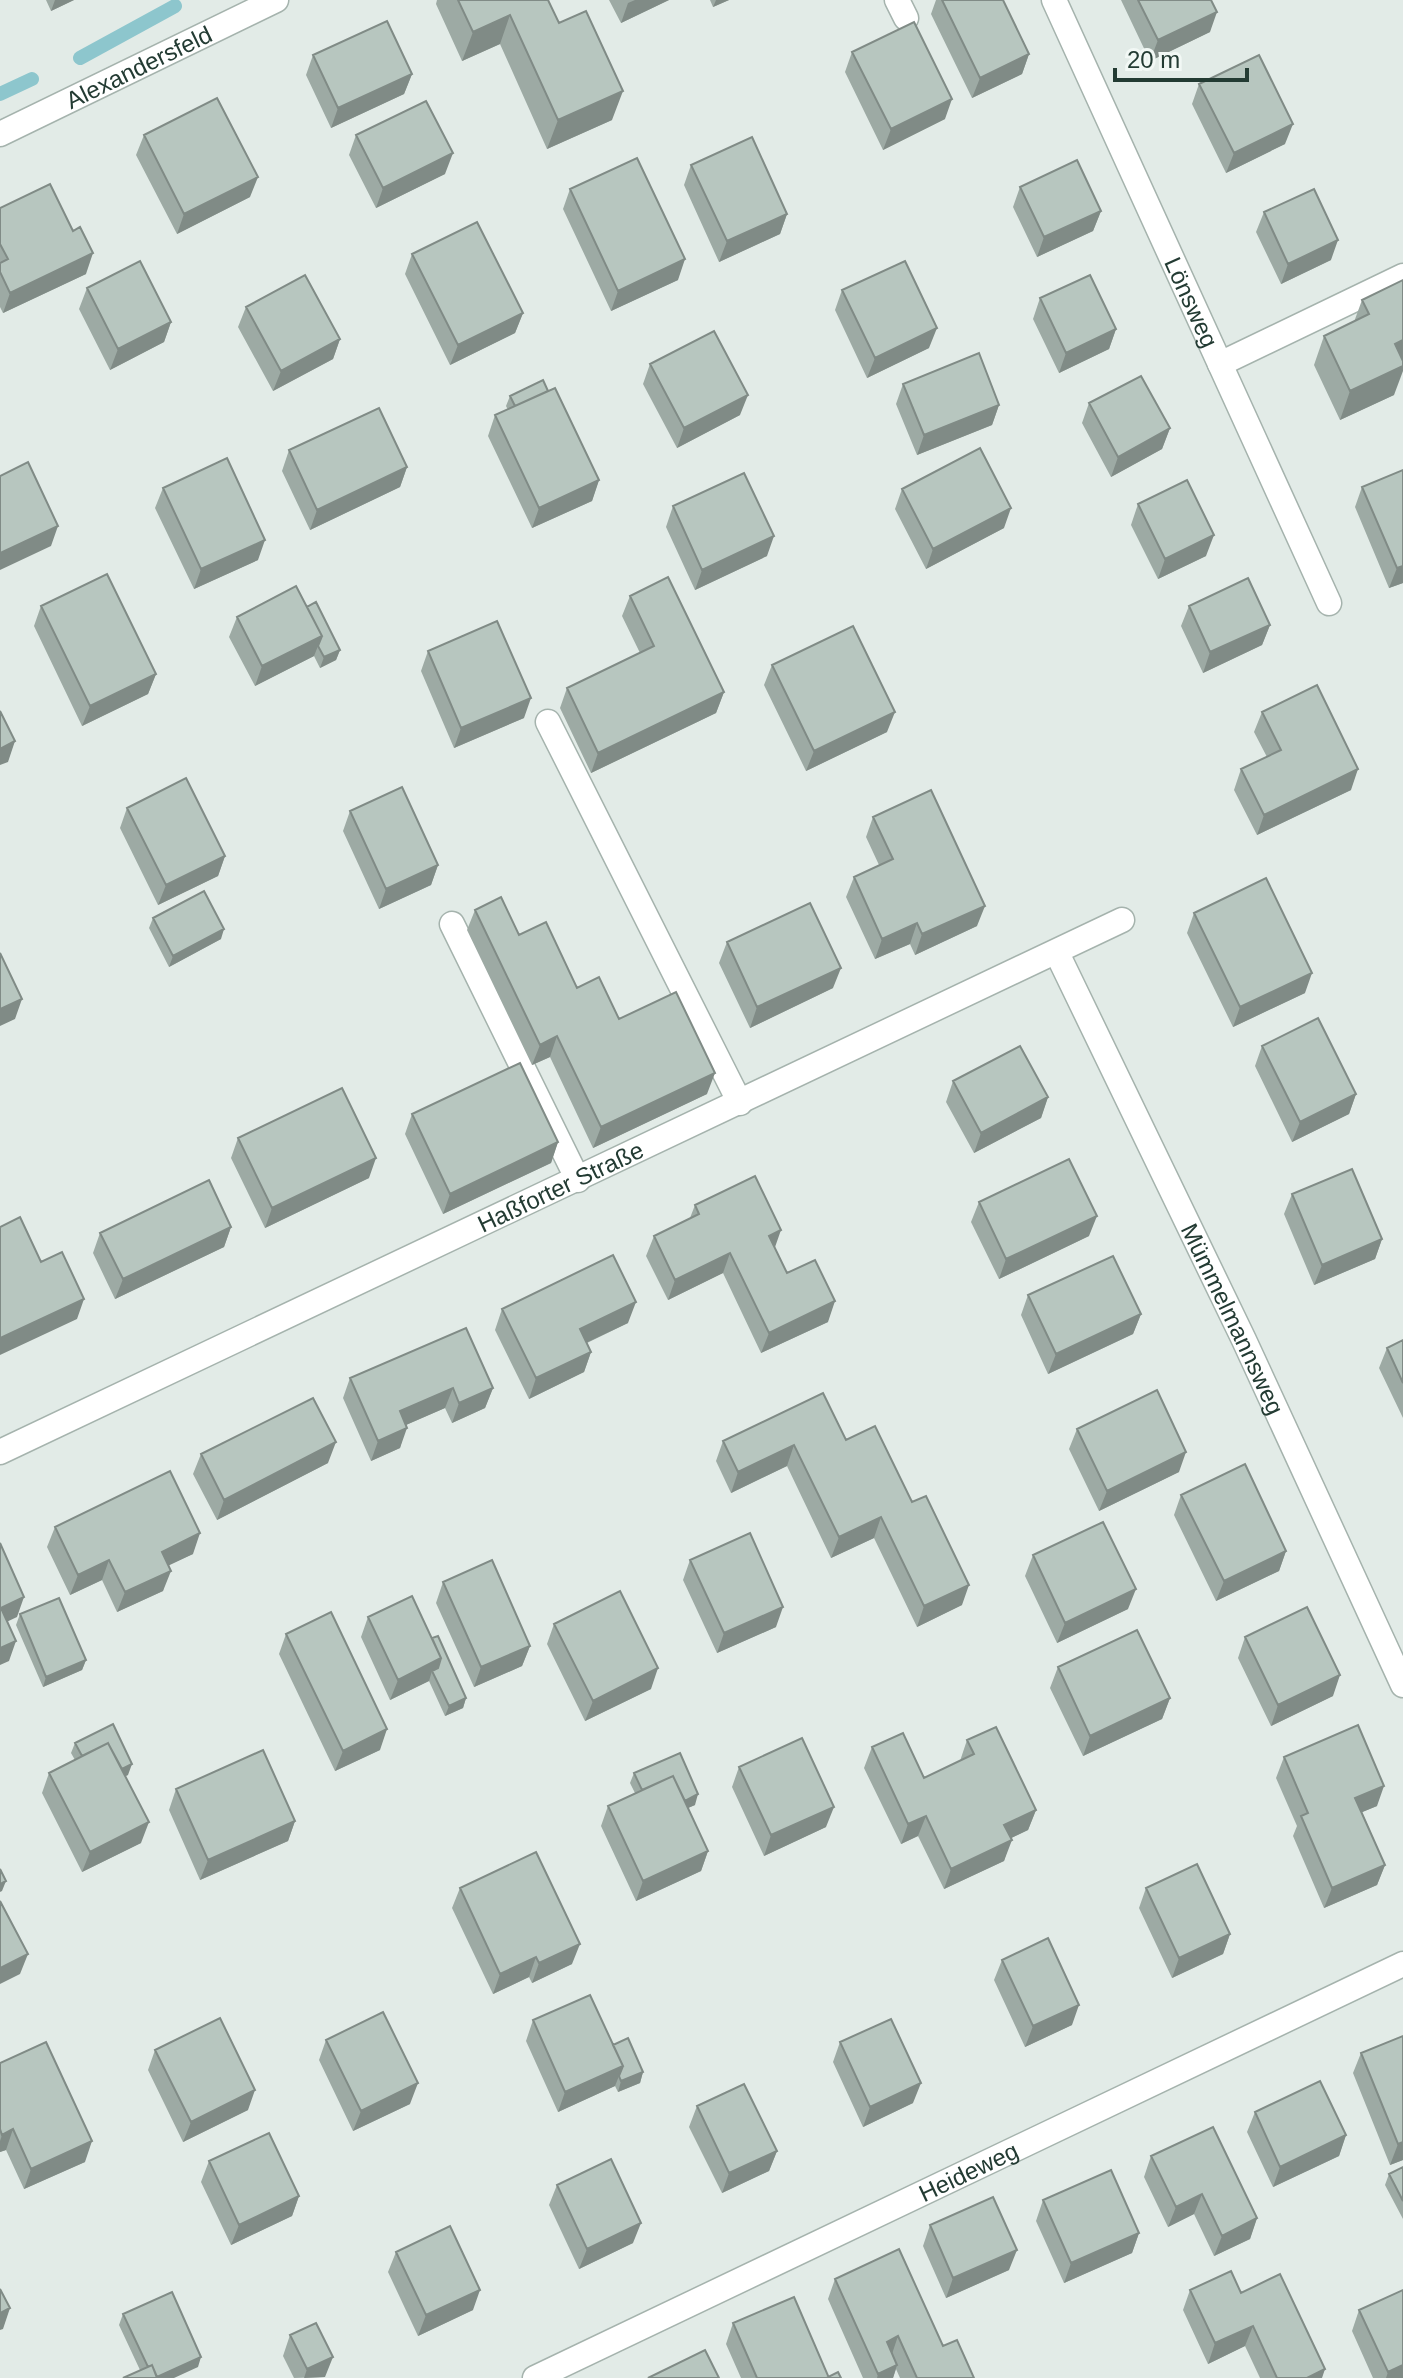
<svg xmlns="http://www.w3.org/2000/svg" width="1403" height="2378" viewBox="0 0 1403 2378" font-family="Arial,sans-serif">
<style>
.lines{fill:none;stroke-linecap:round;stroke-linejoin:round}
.stream{stroke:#8dc6cd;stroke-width:14}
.minor-casing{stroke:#a5b3ad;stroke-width:27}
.minor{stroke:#fff;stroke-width:24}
.wall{fill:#9daaa4}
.shaded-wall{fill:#808b86}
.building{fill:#b7c6bf;stroke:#808b86;stroke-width:2}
.labels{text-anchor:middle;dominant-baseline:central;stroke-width:6;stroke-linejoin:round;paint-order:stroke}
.street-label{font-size:24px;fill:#233b33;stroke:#f2f8f5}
</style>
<rect width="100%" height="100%" fill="#e2ebe7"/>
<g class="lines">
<path class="stream" d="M80 58 175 6
M0 94 32 79"/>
<defs>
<g id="minor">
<path d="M897 0 906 18"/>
<path id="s1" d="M1054 0 1329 603"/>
<path id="s2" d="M0 134 276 0"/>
<path d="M1220 364 1403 276"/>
<path d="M548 722 740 1103"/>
<path d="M452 924 578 1180"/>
<path id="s3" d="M1057 953 1244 1340 1403 1685"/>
<path id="s4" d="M0 1452 1122 920"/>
<path id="s5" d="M535 2378 1403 1964"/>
</g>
</defs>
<use href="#minor" class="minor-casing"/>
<use href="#minor" class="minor"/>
</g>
<path class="wall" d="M46 0H74L51 11Z
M437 0H548L559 23 612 120 547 149 500 44 462 61 436 4Z
M609 0H669L621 23Z
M710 0H729L713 7Z
M936 0H1003L1029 54 1022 74 972 98 931 14Z
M1121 0H1211L1210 32 1150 61Z
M852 52 945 119 883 150 845 72Z
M313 55 412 74 404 94 331 128 306 75Z
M1199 84 1285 144 1226 173 1192 104Z
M144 135 250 197 177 234 136 155Z
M356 135 445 174 376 208 349 155Z
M691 165 787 214 780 234 719 262 684 185Z
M1020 187 1101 211 1093 231 1037 257 1013 207Z
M570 189 678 280 611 311 563 209Z
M0 208 73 231 86 274 3 313 0 307Z
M1264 212 1331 260 1281 284 1256 232Z
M412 254 523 313 515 333 450 365 405 274Z
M1403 280 1394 395 1340 420 1314 365 1324 336 1354 322 1362 300Z
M87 288 171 322 164 342 110 370 79 309Z
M842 290 929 348 867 378 835 310Z
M1040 298 1116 329 1109 349 1059 373 1033 319Z
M246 307 340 339 333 359 273 391 238 327Z
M650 364 740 415 677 448 643 384Z
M903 384 999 405 992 425 917 455 896 404Z
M548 391 599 480 592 501 532 528 488 436 495 415 508 410 506 406 510 396Z
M1089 403 1170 428 1162 449 1111 477 1082 423Z
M289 450 407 467 400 487 310 530 282 471Z
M1362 487 1403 583 1389 588 1355 507Z
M163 488 258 560 194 589 155 508Z
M902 489 1004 528 926 569 895 509Z
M1138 504 1206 556 1158 579 1131 525Z
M673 506 767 556 695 590 666 527Z
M630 596 724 692 716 713 591 773 560 708 567 688 640 653 622 616Z
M41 606 156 674 148 694 82 726 34 626Z
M1189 606 1270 625 1262 645 1203 673 1181 626Z
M307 607 340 650 336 660 320 668 314 656 255 686 229 637 237 617Z
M428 651 524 718 454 748 421 671Z
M772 665 887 732 806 771 764 685Z
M1262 712 1351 790 1257 835 1234 790 1241 769 1267 757 1254 732Z
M127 808 225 856 218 876 158 905 120 828Z
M350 811 438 865 431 885 379 909 343 831Z
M873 817 977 926 915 955 910 944 875 959 846 897 854 877 879 865 866 837Z
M475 910 519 935 577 988 619 1019 707 1094 593 1148 550 1057 532 1065 467 930Z
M1194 913 1305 993 1233 1027 1187 933Z
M153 918 221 939 169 967 149 928Z
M727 942 833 988 750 1028 719 963Z
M1262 1046 1356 1094 1349 1114 1292 1142 1255 1066Z
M953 1081 1048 1097 1041 1118 974 1153 946 1102Z
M412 1114 558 1142 551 1163 443 1214 405 1134Z
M238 1138 369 1178 265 1228 231 1158Z
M1292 1194 1382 1239 1375 1259 1314 1285 1284 1214Z
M979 1202 1089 1236 999 1279 971 1222Z
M695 1205 775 1248 787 1273 828 1322 761 1353 723 1273 668 1300 646 1256 654 1236 690 1218Z
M231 1227 224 1247 115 1299 93 1253 100 1233Z
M1028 1295 1141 1314 1133 1334 1048 1374 1021 1315Z
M502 1309 628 1323 587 1343 591 1352 584 1372 529 1399 495 1330Z
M1403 1340V1418L1379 1368 1387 1348Z
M350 1378 493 1388 485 1408 452 1423 445 1408 406 1425 400 1448 371 1461 343 1398Z
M1077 1429 1179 1472 1099 1511 1069 1449Z
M846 1440 962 1605 917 1627 874 1538 831 1558 787 1466 731 1493 716 1461 723 1441Z
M201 1454 328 1463 217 1520 193 1474Z
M1181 1495 1286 1551 1279 1571 1216 1601 1174 1515Z
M55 1527 193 1554 168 1565 163 1591 117 1612 102 1580 70 1595 47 1547Z
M1033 1555 1128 1609 1057 1643 1025 1576Z
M690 1560 776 1627 717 1653 683 1580Z
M443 1582 530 1646 522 1666 474 1687 436 1603Z
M20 1614 86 1660 82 1670 43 1687 16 1625Z
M368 1617 432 1638 466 1698 463 1708 445 1716 429 1681 390 1700 361 1637Z
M554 1624 651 1689 585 1721 547 1644Z
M286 1634 380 1750 335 1771 279 1654Z
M1245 1637 1333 1696 1271 1726 1238 1658Z
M1058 1667 1170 1698 1162 1719 1083 1756 1050 1688Z
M967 1740 1036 1810 1028 1830 1011 1838 1004 1861 944 1889 918 1836 901 1844 864 1768 872 1747 924 1778 960 1761Z
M75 1743 128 1775 125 1776 141 1843 82 1872 42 1793 49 1773 75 1760 71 1753Z
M1284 1757 1377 1806 1362 1812 1385 1865 1377 1885 1324 1908 1293 1836 1297 1826 1276 1778Z
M739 1767 826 1827 764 1856 732 1787Z
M634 1773 695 1805 688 1808 708 1851 701 1871 636 1901 601 1826 608 1806 635 1793 630 1783Z
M176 1789 295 1821 288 1841 200 1880 169 1810Z
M460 1888 572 1964 532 1983 529 1977 493 1994 452 1908Z
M1146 1888 1230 1934 1223 1954 1172 1978 1139 1908Z
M1002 1960 1072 2025 1025 2047 994 1980Z
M533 2020 613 2045 643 2072 640 2083 618 2092 615 2086 558 2112 526 2041Z
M1403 2036V2160L1390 2165 1353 2073 1361 2053Z
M326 2040 410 2104 353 2131 319 2060Z
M840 2042 913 2103 863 2127 833 2062Z
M155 2050 248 2110 183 2142 148 2070Z
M0 2063 85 2162 24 2189 6 2150 0 2152Z
M697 2106 777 2151 769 2171 722 2193 689 2127Z
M1255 2112 1346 2135 1339 2156 1273 2187 1247 2132Z
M1151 2156 1257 2218 1250 2239 1214 2256 1194 2214 1168 2227 1144 2177Z
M209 2161 299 2196 292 2216 231 2245 201 2182Z
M1403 2167V2219L1385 2185 1389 2174Z
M557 2185 633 2243 579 2269 549 2205Z
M1043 2200 1139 2233 1132 2253 1064 2283 1036 2221Z
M930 2225 1009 2270 946 2298 923 2246Z
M396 2252 473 2310 418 2336 388 2272Z
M835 2279 943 2346 974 2378H900L896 2369 893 2378H863L828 2299Z
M1190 2290 1241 2293 1322 2378H1260L1245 2346 1208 2364 1183 2310Z
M1359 2310 1403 2378H1373L1352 2331Z
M123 2314 198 2367 140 2370 119 2325Z
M733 2323 828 2377 841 2378H741L726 2344Z
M290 2335 325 2377 294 2378 283 2356Z"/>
<path class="shaded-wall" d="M55 0H74L51 11Z
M635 0H669L621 23 628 3Z
M716 0H729L713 7Z
M1217 12 1210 32 1150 61 1158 40Z
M510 15 500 44 462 61 473 32Z
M1029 54 1022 74 972 98 980 78Z
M412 74 404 94 331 128 338 108Z
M623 91 612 120 547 149 558 120Z
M952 99 945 119 883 150 891 129Z
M1293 124 1285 144 1226 173 1234 153Z
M453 153 445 174 376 208 383 188Z
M258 177 250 197 177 234 184 214Z
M1101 211 1093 231 1037 257 1044 237Z
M787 214 780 234 719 262 727 241Z
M1338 240 1331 260 1281 284 1288 264Z
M93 253 86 274 3 313 10 293Z
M685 259 678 280 611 311 618 291Z
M523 313 515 333 450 365 458 345Z
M171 322 164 342 110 370 118 349Z
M937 328 929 348 867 378 875 358Z
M1116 329 1109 349 1059 373 1066 353Z
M340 339 333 359 273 391 281 371Z
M1403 340V365L1395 344Z
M1403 366V371L1394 395 1340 420 1350 391Z
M748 395 740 415 677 448 684 428Z
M999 405 992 425 917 455 924 435Z
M1170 428 1162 449 1111 477 1118 457Z
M407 467 400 487 310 530 317 510Z
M599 480 592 501 532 528 539 508Z
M1011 508 1004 528 926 569 933 549Z
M58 526 51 546 0 570V553Z
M1214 535 1206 556 1158 579 1165 559Z
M774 536 767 556 695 590 702 570Z
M265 540 258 560 194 589 201 569Z
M1403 566V583L1389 588 1397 568Z
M1270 625 1262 645 1203 673 1210 652Z
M322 636 314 656 255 686 262 666Z
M340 650 336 660 320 668 324 657Z
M156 674 148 694 82 726 90 706Z
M724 692 716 713 591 773 598 753Z
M531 698 524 718 454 748 461 728Z
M895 712 887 732 806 771 814 751Z
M15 741 8 762 0 765V749Z
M1358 769 1351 790 1257 835 1264 815Z
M225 856 218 876 158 905 166 885Z
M438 865 431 885 379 909 386 889Z
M985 906 977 926 915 955 922 934Z
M917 923 910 944 875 959 882 939Z
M224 929 221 939 169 967 173 956Z
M841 968 833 988 750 1028 757 1007Z
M1312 973 1305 993 1233 1027 1240 1007Z
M22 999 15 1019 0 1026V1009Z
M557 1036 550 1057 532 1065 540 1045Z
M715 1073 707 1094 593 1148 601 1127Z
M1356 1094 1349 1114 1292 1142 1300 1122Z
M1048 1097 1041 1118 974 1153 981 1133Z
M558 1142 551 1163 443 1214 450 1194Z
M376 1158 369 1178 265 1228 272 1208Z
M1097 1216 1089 1236 999 1279 1006 1259Z
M231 1227 224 1247 115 1299 123 1279Z
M781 1230 774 1250 769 1236Z
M1382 1239 1375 1259 1314 1285 1322 1265Z
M730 1253 723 1273 668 1300 675 1280Z
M84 1299 77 1319 0 1355V1338Z
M835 1301 828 1322 761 1353 769 1333Z
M636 1302 628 1323 573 1349 580 1329Z
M1141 1314 1133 1334 1048 1374 1056 1354Z
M591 1352 584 1372 529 1399 536 1378Z
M453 1388 445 1408 392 1431 400 1411Z
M493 1388 485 1408 452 1423 459 1403Z
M407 1428 400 1448 371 1461 378 1441Z
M336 1442 328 1463 217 1520 224 1500Z
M794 1445 787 1466 731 1493 738 1472Z
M1186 1452 1179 1472 1099 1511 1107 1491Z
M881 1517 874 1538 831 1558 839 1537Z
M200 1533 193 1554 155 1572 162 1552Z
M1286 1551 1279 1571 1216 1601 1224 1581Z
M109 1560 102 1580 70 1595 78 1575Z
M171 1571 163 1591 117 1612 125 1592Z
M969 1585 962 1605 917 1627 924 1606Z
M1136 1589 1128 1609 1057 1643 1065 1623Z
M24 1597 17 1617 0 1625 1 1608Z
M783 1607 776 1627 717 1653 724 1633Z
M16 1641 9 1661 0 1665V1648Z
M530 1646 522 1666 474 1687 481 1667Z
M441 1658 435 1677 432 1671 429 1681 390 1700 398 1680Z
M86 1660 82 1670 43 1687 46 1677Z
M658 1668 651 1689 585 1721 593 1701Z
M1340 1675 1333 1696 1271 1726 1278 1705Z
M466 1698 463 1708 445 1716 449 1706Z
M1170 1698 1162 1719 1083 1756 1090 1736Z
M387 1729 380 1750 335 1771 343 1751Z
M132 1764 128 1775 110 1783 114 1772Z
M1384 1786 1377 1806 1348 1818 1355 1798Z
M698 1794 695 1805 674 1814 677 1804Z
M834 1807 826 1827 764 1856 771 1835Z
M1036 1810 1028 1830 997 1845 1004 1825Z
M926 1816 918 1836 901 1844 908 1824Z
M295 1821 288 1841 200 1880 208 1860Z
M149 1822 141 1843 82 1872 90 1852Z
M1012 1840 1004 1861 944 1889 951 1869Z
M708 1851 701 1871 636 1901 643 1881Z
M1385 1865 1377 1885 1324 1908 1332 1888Z
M6 1881 2 1891 0 1892V1884Z
M1230 1934 1223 1954 1172 1978 1179 1958Z
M580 1944 572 1964 532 1983 539 1963Z
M28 1954 20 1974 0 1984V1968Z
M536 1957 529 1977 493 1994 500 1974Z
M1079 2005 1072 2025 1025 2047 1033 2026Z
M623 2066 615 2086 558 2112 565 2092Z
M643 2072 640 2083 618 2092 621 2081Z
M418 2083 410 2104 353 2131 361 2111Z
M921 2083 913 2103 863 2127 870 2107Z
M255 2090 248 2110 183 2142 191 2122Z
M13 2129 6 2150 0 2152V2141L2 2135Z
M1346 2135 1339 2156 1273 2187 1280 2167Z
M92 2141 85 2162 24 2189 31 2169Z
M1403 2142V2160L1390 2165 1398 2144Z
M777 2151 769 2171 722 2193 729 2173Z
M1202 2194 1194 2214 1168 2227 1176 2207Z
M299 2196 292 2216 231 2245 239 2225Z
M1257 2218 1250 2239 1214 2256 1222 2236Z
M641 2223 633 2243 579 2269 587 2249Z
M1139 2233 1132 2253 1064 2283 1071 2263Z
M1017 2250 1009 2270 946 2298 953 2278Z
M480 2290 473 2310 418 2336 426 2315Z
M10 2308 3 2329 0 2330V2313Z
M1253 2326 1245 2346 1208 2364 1215 2343Z
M898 2336 891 2357 887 2342Z
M201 2357 198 2367 174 2378H155Z
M333 2357 325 2377 304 2378 307 2369Z
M897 2365 893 2378H877L878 2374Z
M1403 2365V2378H1386L1388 2372Z
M1325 2369 1322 2378H1307Z"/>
<path class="building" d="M458 0H548L559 23 586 11 623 91 558 120 510 15 473 32Z
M942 0H1003L1029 54 980 78Z
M1138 0H1211L1217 12 1158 40Z
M387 21 412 74 338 108 313 55Z
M914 22 952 99 891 129 852 52Z
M1259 55 1293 124 1234 153 1199 84Z
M217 98 258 177 184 214 144 135Z
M426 101 453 153 383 188 356 135Z
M752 137 787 214 727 241 691 165Z
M637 158 685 259 618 291 570 189Z
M1077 160 1101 211 1044 237 1020 187Z
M50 184 73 231 80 227 93 253 10 293 0 272V263L8 259 0 244V208Z
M1314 189 1338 240 1288 264 1264 212Z
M477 222 523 313 458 345 412 254Z
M140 261 171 322 118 349 87 288Z
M905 261 937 328 875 358 842 290Z
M305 275 340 339 281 371 246 307Z
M1090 275 1116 329 1066 353 1040 298Z
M1403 280V340L1395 344 1403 361V366L1350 391 1324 336 1369 314 1362 300Z
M714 331 748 395 684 428 650 364Z
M979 353 999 405 924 435 903 384Z
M1141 376 1170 428 1118 457 1089 403Z
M543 380 548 391 515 406 510 396Z
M555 388 599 480 539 508 495 415Z
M379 408 407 467 317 510 289 450Z
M980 448 1011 508 933 549 902 489Z
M227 458 265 540 201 569 163 488Z
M28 462 58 526 0 553V476Z
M1403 470V566L1397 568 1362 487Z
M744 473 774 536 702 570 673 506Z
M1187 480 1214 535 1165 559 1138 504Z
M107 574 156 674 90 706 41 606Z
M668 577 724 692 598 753 567 688 654 646 630 596Z
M1248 578 1270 625 1210 652 1189 606Z
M296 586 322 636 262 666 237 617Z
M316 602 340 650 324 657 318 646 322 636 307 607Z
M497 621 531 698 461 728 428 651Z
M853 626 895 712 814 751 772 665Z
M1317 685 1358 769 1264 815 1241 769 1281 750 1262 712Z
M0 711 15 741 0 749Z
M186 778 225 856 166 885 127 808Z
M402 787 438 865 386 889 350 811Z
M931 790 985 906 922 934 917 923 882 939 854 877 893 859 873 817Z
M1266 878 1312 973 1240 1007 1194 913Z
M204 891 224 929 173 956 153 918Z
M501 897 519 935 546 922 577 988 599 977 619 1019 676 992 715 1073 601 1127 557 1036 540 1045 475 910Z
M810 903 841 968 757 1007 727 942Z
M0 953 22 999 0 1009Z
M1318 1018 1356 1094 1300 1122 1262 1046Z
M1020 1046 1048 1097 981 1133 953 1081Z
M520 1063 558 1142 450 1194 412 1114Z
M342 1088 376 1158 272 1208 238 1138Z
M1069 1159 1097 1216 1006 1259 979 1202Z
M1352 1169 1382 1239 1322 1265 1292 1194Z
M755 1176 781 1230 769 1236 787 1273 815 1260 835 1301 769 1333 730 1253 675 1280 654 1236 699 1214 695 1205Z
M209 1180 231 1227 123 1279 100 1233Z
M20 1217 41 1262 62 1252 84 1299 0 1338V1227Z
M613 1255 636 1302 580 1329 591 1352 536 1378 502 1309Z
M1113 1256 1141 1314 1056 1354 1028 1295Z
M466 1328 493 1388 459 1403 453 1388 400 1411 407 1428 378 1441 350 1378Z
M1403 1340V1383L1387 1348Z
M1157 1390 1186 1452 1107 1491 1077 1429Z
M823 1393 846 1440 875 1426 912 1502 926 1496 969 1585 924 1606 881 1517 839 1537 794 1445 738 1472 723 1441Z
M313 1398 336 1442 224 1500 201 1454Z
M1245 1464 1286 1551 1224 1581 1181 1495Z
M170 1471 200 1533 162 1552 171 1571 125 1592 109 1560 78 1575 55 1527Z
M1103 1522 1136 1589 1065 1623 1033 1555Z
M750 1533 783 1607 724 1633 690 1560Z
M0 1543 24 1597 1 1608 16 1641 0 1648Z
M492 1560 530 1646 481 1667 443 1582Z
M620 1591 658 1668 593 1701 554 1624Z
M412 1596 441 1658 398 1680 368 1617Z
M59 1598 86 1660 46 1677 20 1614Z
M1307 1607 1340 1675 1278 1705 1245 1637Z
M331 1612 387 1729 343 1751 286 1634Z
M1137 1630 1170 1698 1090 1736 1058 1667Z
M438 1636 466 1698 449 1706 432 1671 438 1668 441 1658 432 1638Z
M113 1724 132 1764 122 1769 108 1743 82 1756 75 1743Z
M1358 1725 1384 1786 1355 1798 1385 1865 1332 1888 1301 1816 1308 1813 1284 1757Z
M996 1727 1036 1810 1004 1825 1012 1840 951 1869 926 1816 908 1824 872 1747 903 1733 924 1778 974 1754 967 1740Z
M802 1738 834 1807 771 1835 739 1767Z
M108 1743 149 1822 90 1852 49 1773Z
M263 1750 295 1821 208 1860 176 1789Z
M680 1753 698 1794 685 1801 673 1776 642 1790 634 1773Z
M673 1776 708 1851 643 1881 608 1806Z
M536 1852 580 1944 539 1963 536 1957 500 1974 460 1888Z
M1197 1864 1230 1934 1179 1958 1146 1888Z
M0 1869 6 1881 0 1884Z
M0 1901 28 1954 0 1968Z
M1048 1938 1079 2005 1033 2026 1002 1960Z
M590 1995 623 2066 565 2092 533 2020Z
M383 2012 418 2083 361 2111 326 2040Z
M220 2018 255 2090 191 2122 155 2050Z
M891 2019 921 2083 870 2107 840 2042Z
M1403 2036V2142L1398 2144 1361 2053Z
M628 2038 643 2072 621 2081 619 2076 623 2066 613 2045Z
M46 2042 92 2141 31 2169 13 2129 2 2135 0 2129V2063Z
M1320 2081 1346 2135 1280 2167 1255 2112Z
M744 2084 777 2151 729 2173 697 2106Z
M1213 2127 1257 2218 1222 2236 1202 2194 1176 2207 1151 2156Z
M269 2133 299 2196 239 2225 209 2161Z
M611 2159 641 2223 587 2249 557 2185Z
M1403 2167V2201L1389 2174Z
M1111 2170 1139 2233 1071 2263 1043 2200Z
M993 2197 1017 2250 953 2278 930 2225Z
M450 2226 480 2290 426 2315 396 2252Z
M899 2249 943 2346 957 2340 974 2378H917L898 2336 887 2342 897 2365 878 2374 835 2279Z
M1231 2271 1241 2293 1280 2274 1325 2369 1307 2378H1277L1253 2326 1215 2343 1190 2290Z
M0 2289 10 2308 0 2313Z
M1403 2290V2365L1388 2372 1359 2310Z
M172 2292 201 2357 157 2377 152 2365 148 2367 123 2314Z
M794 2297 829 2378H757L733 2323Z
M316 2323 333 2357 307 2369 290 2335Z
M705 2350 719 2378H648Z
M152 2365 157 2378H123Z
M838 2372 841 2378H829L828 2377Z"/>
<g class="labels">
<g class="street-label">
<text stroke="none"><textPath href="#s2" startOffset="154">Alexandersfeld</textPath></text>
<text stroke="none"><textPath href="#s1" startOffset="332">Lönsweg</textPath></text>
<text stroke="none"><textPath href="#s4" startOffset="620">Haßforter Straße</textPath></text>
<text stroke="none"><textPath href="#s3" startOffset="406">Mümmelmannsweg</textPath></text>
<text stroke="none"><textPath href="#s5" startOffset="480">Heideweg</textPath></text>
</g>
</g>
<path d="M1115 68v12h132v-12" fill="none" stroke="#233b33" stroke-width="4"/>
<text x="1127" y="68" font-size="24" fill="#233b33" stroke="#f2f8f5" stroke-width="6" paint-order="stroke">20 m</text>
</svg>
